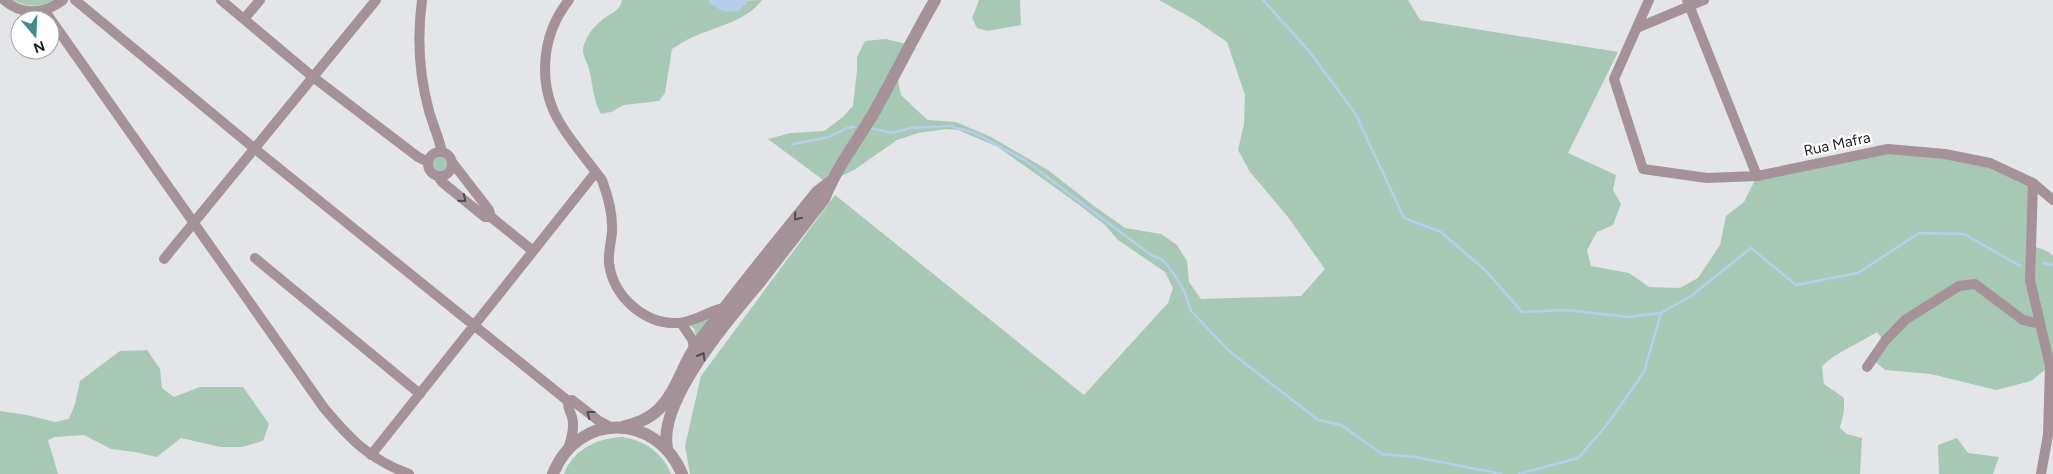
<svg xmlns="http://www.w3.org/2000/svg" width="2053" height="474" viewBox="0 0 2053 474" font-family="Figtree,sans-serif">
<style>
.green{fill:#a7c8b4}
.water{fill:#b6cdee}
.lines{fill:none;stroke-linecap:round;stroke-linejoin:round}
.stream{stroke:#b6cdee;stroke-width:2.5}
.minor{stroke:#a59298;stroke-width:10}
.tertiary{stroke:#a59298;stroke-width:12}
.oneway{stroke:#534c4f}
.labels{text-anchor:middle;dominant-baseline:central;stroke-width:4.5;stroke-linejoin:round;paint-order:stroke}
.street-label{font-size:15px;fill:#1d1e1f;stroke:#fff}
</style>
<rect width="100%" height="100%" fill="#e3e5e8"/>
<path class="green" d="M13 0H55C41 7 27 8 13 0Z
M622 0H710L709 2 762 0C745 22 717 26 693 37 685 40 679 45 672 49L665 93 659 101 624 105 611 112 601 114C593 100 593 85 589 69 588 64 583 56 583 51 583 41 593 27 601 21 608 14 620 12 622 0Z
M979 0H1020L1021 25 987 31 977 28 972 18Z
M1159 0H1408L1420 20 1618 52 1568 153 1616 175 1613 190 1621 204 1613 225 1597 232 1587 250 1591 266 1629 273 1649 287 1680 288 1698 278 1720 245 1726 216 1744 202 1757 176 1888 149 1990 163 2033 183 2031 245 2049 252 2053 256V362L2050 366 2031 381 1996 390 1931 374 1885 370 1872 359 1884 341 1877 332C1858 344 1838 351 1822 366L1824 384 1844 398V411L1840 428 1847 434 1862 438 1860 474H690L685 446 701 376 835 195 1084 395 1168 303 1173 288 1165 272 1118 240 1105 225 1078 204 998 147 958 130 946 129 918 133 897 140 854 170 827 183 768 139 791 133 824 131 843 117 853 106 857 71V57L865 41 886 39 906 44 897 77 901 95 921 114 928 120 956 122 991 137 1048 170 1094 206 1125 228 1161 234 1177 245 1183 255 1187 261 1189 282 1201 299 1301 296 1325 269 1288 217 1250 172 1238 150 1244 124 1245 95 1227 42 1195 20Z
M433 164a7 7 0 1 1 14 0a7 7 0 1 1-14 0Z
M712 316 697 338 694 329 689 324Z
M147 350 160 369 162 388 174 397 200 387H243L269 424 263 441 242 447H221L181 438 157 457 135 452 111 449 84 435 55 437 48 440 58 474H0V411L27 415 55 422 69 419 75 404 80 381 120 351Z
M622 437C644 440 663 453 671 474H564C573 450 597 438 622 437Z
M1957 438 1968 453 1999 457 1993 474H1939L1938 445Z"/>
<path class="water" d="M710 0H749L739 11C726 13 719 11 709 2Z"/>
<g class="lines">
<path class="stream" d="M1263 0 1309 51 1355 113 1404 218 1441 232 1486 271 1522 312 1566 310 1628 317 1661 313
M871 128 891 133 911 128 950 126 975 133 1026 161 1151 255 1163 260 1174 274 1185 293 1191 311 1229 351 1318 420 1341 425 1382 454 1415 457 1502 474
M793 144 829 137 847 128 854 127
M2043 263 2053 265
M1519 474 1578 458 1606 426 1644 372 1661 313 1691 296 1751 248 1796 285 1858 273 1919 233 1964 234 2020 266"/>
<path class="minor" d="M4 0C22 16 45 14 63 0
M75 0 255 149 568 401 572 400 599 421 612 428
M221 0 313 77 418 157 428 162
M422 0C417 38 419 75 429 111 433 125 439 138 442 152
M569 0C541 35 537 85 560 123 572 143 588 161 602 180 608 196 613 214 612 232 611 243 608 253 609 263 613 296 644 325 679 323 692 322 707 313 719 309H723
M1649 0 1614 79 1643 169 1707 178 1757 176 1888 149 1945 154 1990 163 2033 183 2053 200
M1687 0 1757 176
M44 10 324 408C350 439 369 459 409 474
M244 19 260 0
M1637 28 1704 0
M428 164a12 12 0 1 1 24 0a12 12 0 1 1-24 0Z
M452 162 489 210 491 217
M438 176 442 182 485 217H491L533 251
M2033 183 2030 280 2050 366 2048 435 2041 474
M255 258 420 394
M164 259 376 0
M681 323 692 339 694 348
M1867 367 1885 341 1905 320 1959 286 1975 284 2023 320 2040 324
M568 401C567 407 570 411 572 417 575 428 571 439 568 449
M371 455 596 172"/>
<path class="tertiary" d="M622 427C636 424 649 419 659 409 677 391 682 365 696 346 734 293 776 243 817 192L830 182
M667 448C658 401 729 318 759 283 781 255 802 227 824 199 837 166 859 139 876 109 896 73 914 36 935 0
M553 474C578 411 657 413 682 474"/>
</g>
<defs><path id="oneway-chevron" d="M-2-3.5L2.5 0L-2 3.5" fill="none" stroke-width="1.6" stroke-linecap="round" stroke-linejoin="round" transform="scale(1.25)"/></defs>
<g class="oneway">
<use href="#oneway-chevron" transform="translate(463 199) rotate(39)"/>
<use href="#oneway-chevron" transform="translate(797 217) rotate(129)"/>
<use href="#oneway-chevron" transform="translate(702 356) rotate(-60)"/>
<use href="#oneway-chevron" transform="translate(590 414) rotate(-143)"/>
</g>
<g class="labels">
<g class="street-label">
<text transform="translate(1837 144) rotate(-12)">Rua Mafra</text>
</g>
</g>
<g transform="translate(35 35) rotate(161)"><circle r="24" fill="#ffffff" stroke="#a5a5a5"/>
<path d="M0-4L9 19L0 12L-9 19Z" fill="#428a8e"/>
<text y="-8" font-size="14" font-weight="bold" text-anchor="middle" fill="#1d1e1f">N</text>
</g>
</svg>
